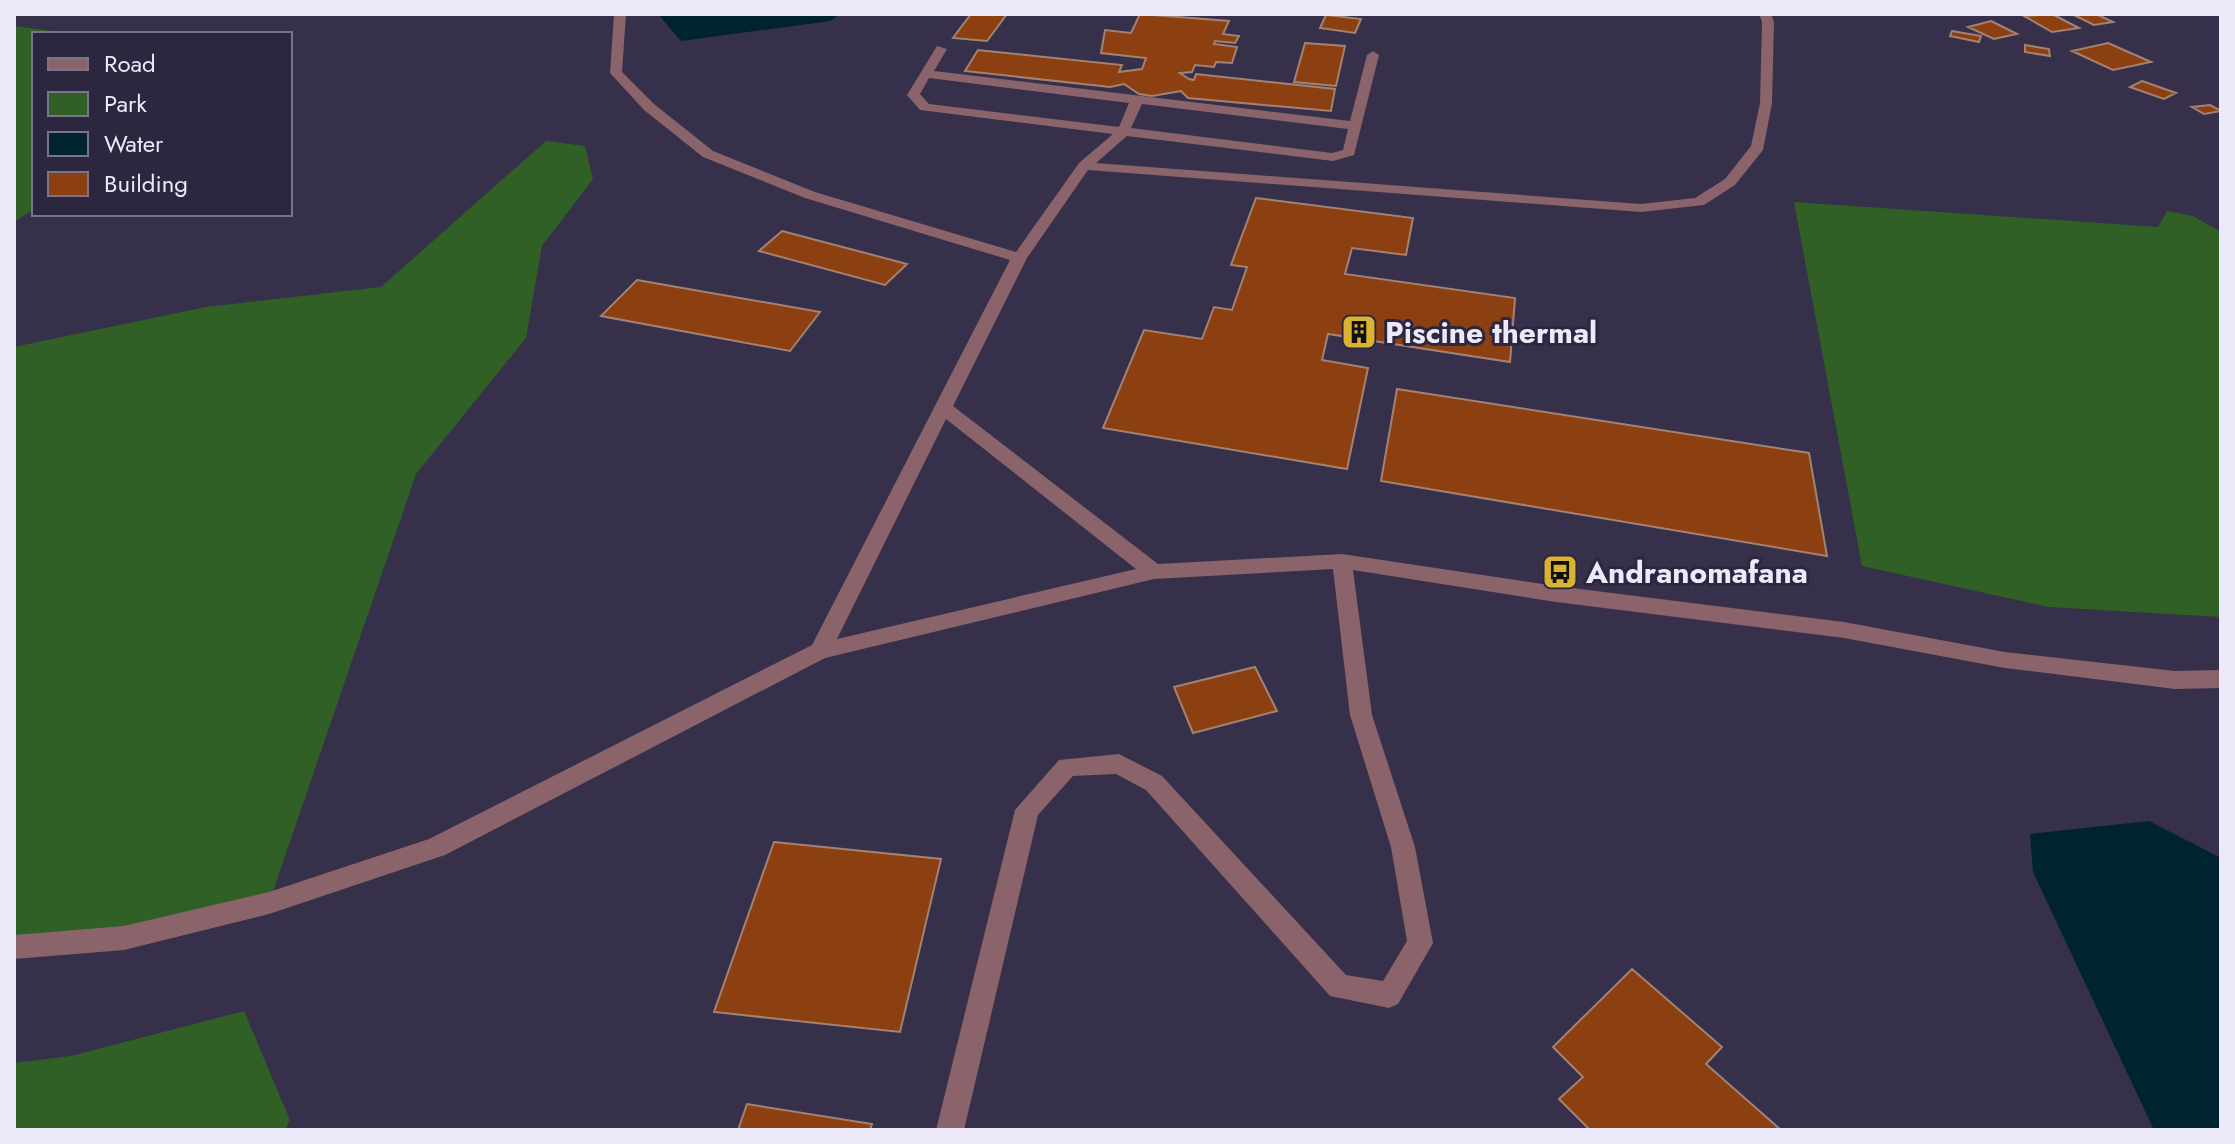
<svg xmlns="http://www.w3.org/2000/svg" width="2235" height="1144" viewBox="0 0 2235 1144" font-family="Jost,sans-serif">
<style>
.green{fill:#306025}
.water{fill:#002331}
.building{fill:#8c4012;stroke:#a38273;stroke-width:2}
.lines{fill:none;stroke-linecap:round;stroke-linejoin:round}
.minor{fill:#8b636b;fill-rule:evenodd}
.labels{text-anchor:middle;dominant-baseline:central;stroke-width:6;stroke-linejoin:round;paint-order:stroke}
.poi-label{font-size:30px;font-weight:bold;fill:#ece9fa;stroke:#2c263f;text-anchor:start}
</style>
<rect width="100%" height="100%" fill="#36304a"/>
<path class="green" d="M14 26 73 34H34V209L14 222Z
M546 141 585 146 593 179 542 246 526 338 416 474 269 903 14 947V347L206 307 381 287Z
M1794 202 2158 227 2167 211 2193 216 2221 232V617L2049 607 1862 566Z
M244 1011 290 1120 285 1130H14V1063L71 1056Z"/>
<path class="water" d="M658 14H840L830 21 681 41Z
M2149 821 2221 858V1130H2154L2033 872 2030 834Z"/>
<path class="building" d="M971 14H1007L987 41 953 38Z
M1140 14 1229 21 1223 34 1239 36 1235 43 1215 41 1214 44 1237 47 1232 63 1216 62 1214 67 1195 65 1192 72 1180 73 1189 79 1194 80 1196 74 1335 89 1331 111 1188 98 1181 91 1152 96 1139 94 1124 84 1110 87 965 71 978 50 1122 65 1119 72 1142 69 1146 58 1101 53 1105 30 1131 33Z
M2052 14 2079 28 2052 32 2024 16Z
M2072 14H2096L2113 22 2094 25Z
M1326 15 1361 19 1355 33 1320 28Z
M1991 21 2017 34 1994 39 1968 27Z
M1952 31 1981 36 1979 42 1950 36Z
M1305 43 1345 46 1336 86 1294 82Z
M2108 43 2151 62 2113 70 2072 51Z
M2025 45 2049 49 2050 56 2025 52Z
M2142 81 2176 93 2164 99 2130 87Z
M2210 105 2221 111 2204 114 2192 107Z
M1256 198 1413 218 1406 255 1352 248 1345 274 1515 298 1510 362 1328 334 1322 360 1368 368 1347 469 1103 428 1144 330 1202 339 1214 307 1232 310 1247 267 1231 265Z
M782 231 907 264 885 285 759 251Z
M637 280 820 312 790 351 601 316Z
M1397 389 1809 453 1827 556 1381 481Z
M1255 667 1277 711 1193 733 1174 687Z
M774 842 941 859 900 1032 714 1012Z
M1632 969 1722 1047 1706 1064 1781 1130H1590L1559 1099 1583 1077 1553 1047Z
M747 1104 872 1124 870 1130H738Z"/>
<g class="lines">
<path class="minor" d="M614 14H626L622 72 654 104 713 151 815 192 1016 252 1079 163 1113 134 920 110 907 95 937 46 947 49 934 71 1350 121 1367 55 1373 51 1379 55 1354 155 1333 161 1127 136 1096 163 1641 204 1695 198 1725 179 1751 146 1760 103 1762 22 1759 14H1771L1774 22 1772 103 1763 150 1735 185 1704 205 1641 212 1088 170 1027 258 953 406 1158 564 1342 554 1556 586 1844 622 2005 652 2175 671 2221 670V688L2175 689 2005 668 1844 638 1556 602 1353 570 1372 715 1415 847 1433 943 1398 1004 1389 1008 1330 996 1146 790 1116 774 1073 776 1038 815 964 1130H936L1015 810 1059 760 1119 754 1162 776 1346 975 1383 981 1407 941 1391 847 1350 715 1333 569 1154 579 825 658 445 855 269 914 124 950 14 959V935L124 926 269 892 429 839 812 645 1010 260 805 198 703 157 644 110 610 73ZM929 78 1129 103 1119 127 929 104 920 94ZM1142 104 1348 129 1343 150 1332 153 1131 128ZM946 419 1136 569 837 639Z"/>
</g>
<defs>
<symbol id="building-square" viewBox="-11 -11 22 22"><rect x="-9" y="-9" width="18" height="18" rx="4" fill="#dab333" stroke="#2c263f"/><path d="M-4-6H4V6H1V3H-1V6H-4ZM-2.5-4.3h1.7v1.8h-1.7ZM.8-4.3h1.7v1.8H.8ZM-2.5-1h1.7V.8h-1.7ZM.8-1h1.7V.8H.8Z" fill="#111"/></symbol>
<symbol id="bus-square" viewBox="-11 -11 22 22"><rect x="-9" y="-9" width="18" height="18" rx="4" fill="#dab333" stroke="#2c263f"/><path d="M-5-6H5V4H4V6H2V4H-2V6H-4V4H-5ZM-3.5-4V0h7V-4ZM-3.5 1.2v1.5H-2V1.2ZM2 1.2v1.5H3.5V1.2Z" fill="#111"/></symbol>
</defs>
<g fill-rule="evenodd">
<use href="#building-square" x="1339" y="312" width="40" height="40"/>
<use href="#bus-square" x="1540" y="552" width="40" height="40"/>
</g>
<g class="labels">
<g class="poi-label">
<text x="1385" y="332">Piscine thermal</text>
<text x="1586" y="572">Andranomafana</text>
</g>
</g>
<rect width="2235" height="1144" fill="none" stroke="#ece9fa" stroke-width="32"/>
<rect x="32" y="32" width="260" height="184" fill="#2c263f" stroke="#79748a" stroke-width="2"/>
<rect x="48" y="58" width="40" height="12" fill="#8b636b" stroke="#79748a" stroke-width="2"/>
<text x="104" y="72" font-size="24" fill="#ece9fa">Road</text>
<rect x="48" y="92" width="40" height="24" fill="#306025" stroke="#79748a" stroke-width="2"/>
<text x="104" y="112" font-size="24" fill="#ece9fa">Park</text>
<rect x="48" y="132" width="40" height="24" fill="#002331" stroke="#79748a" stroke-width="2"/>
<text x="104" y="152" font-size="24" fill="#ece9fa">Water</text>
<rect x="48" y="172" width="40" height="24" fill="#8c4012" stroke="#79748a" stroke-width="2"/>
<text x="104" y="192" font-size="24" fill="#ece9fa">Building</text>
</svg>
